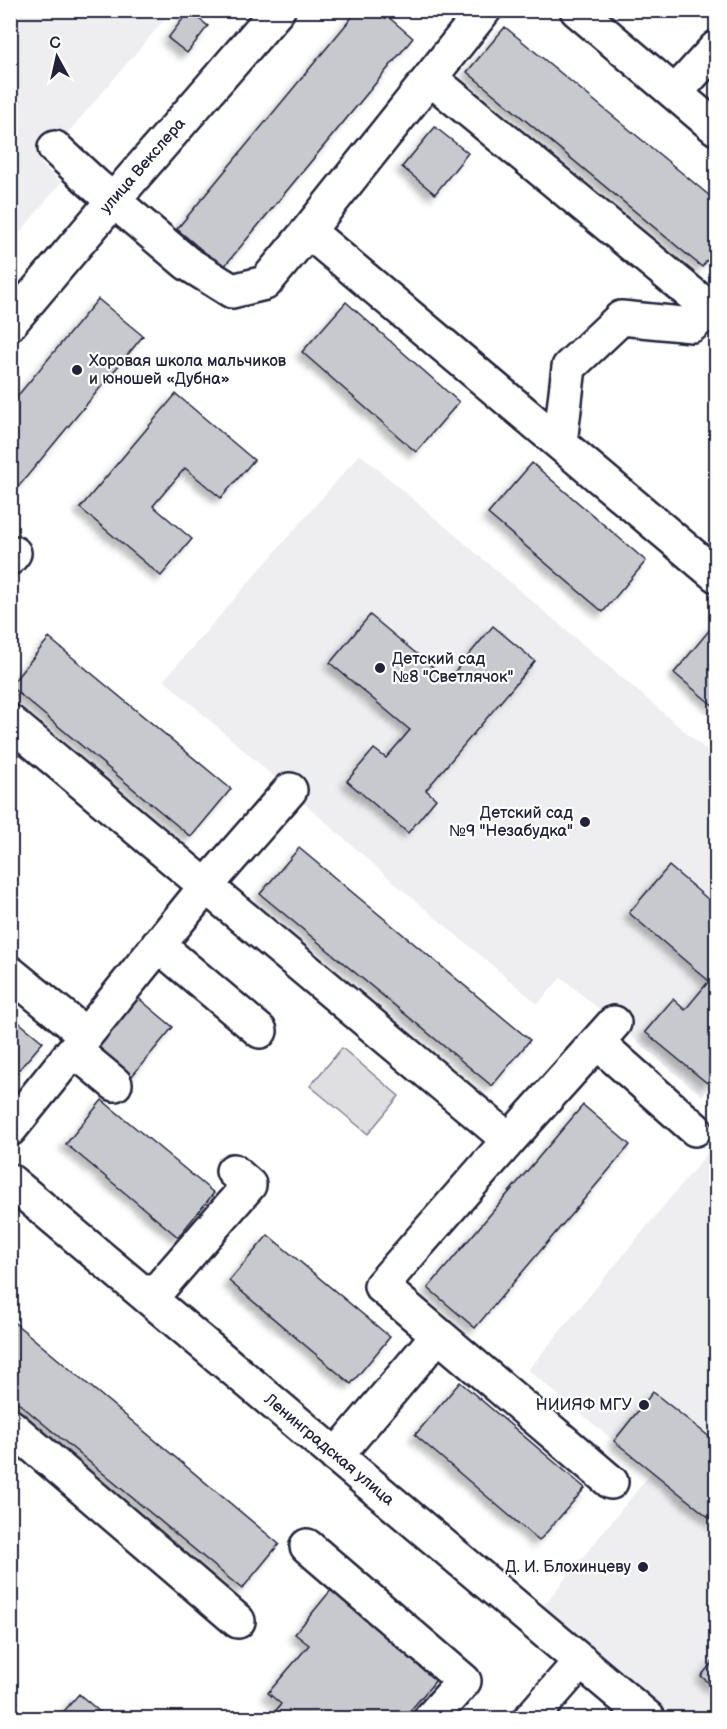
<svg xmlns="http://www.w3.org/2000/svg" width="727" height="1729" viewBox="0 0 727 1729" font-family="'Balsamiq Sans',sans-serif">
<style>
.built{fill:#eeeef1}
.green{fill:#dfdfe2;stroke:#80808e;stroke-width:1.5}
.building{fill:#c8c8cf;stroke:#22223b;stroke-width:1.5;filter:url(#shadow)}
.lines{fill:none;stroke-linecap:round;stroke-linejoin:round}
.minor-casing{stroke:#22223b;stroke-width:38}
.minor{stroke:#fff;stroke-width:33}
.poi-dot{fill:#22223b;stroke:#fff;stroke-width:2}
.labels{text-anchor:middle;dominant-baseline:central;stroke-width:4.5;stroke-linejoin:round;paint-order:stroke}
.street-label{font-size:16px;fill:#22223b;stroke:#fff}
.poi-label{font-size:16px;fill:#22223b;stroke:#fff;text-anchor:end}
</style>
<defs>
<filter id="shadow"><feDropShadow dx="-5.5" dy="5.5" stdDeviation="3" flood-color="#0004"/></filter>
</defs>
<rect width="100%" height="100%" fill="#fff"/>
<filter id="ink" filterUnits="userSpaceOnUse"><feTurbulence type="fractalNoise" baseFrequency=".0167" numOctaves="2"/><feDisplacementMap in="SourceGraphic" scale="12" xChannelSelector="R" yChannelSelector="G"/><feConvolveMatrix kernelMatrix="1 2 1 2 8 2 1 2 1" color-interpolation-filters="sRGB"/></filter>
<g filter="url(#ink)">
<path class="built" d="M11 11H155L165 19 41 164 61 182 11 244Z
M360 454 716 758V1079L702 1096 561 977 538 1004 398 886 164 680Z
M716 1143V1718H675L539 1611 652 1472 528 1370Z"/>
<path class="green" d="M342 1048 399 1096 368 1134 310 1086Z"/>
<path class="building" d="M358 10H380L413 38 223 268 177 229Z
M189 11 208 26 187 53 168 38Z
M505 27 716 201V249L702 267 467 72Z
M435 127 468 153 435 194 402 167Z
M98 299 143 336 19 486 10 479V439L14 435 10 431V405Z
M346 302 459 402 416 452 302 352Z
M176 394 254 460 221 498 185 468 153 506 192 539 161 576 80 508Z
M532 463 646 561 603 612 488 514Z
M370 615 448 680 493 626 535 661 426 790 436 799 408 833 347 781 374 749 386 758 410 730 330 663Z
M716 622V708L674 673Z
M49 638 231 789 191 837 10 686Z
M299 848 530 1040 492 1086 260 894Z
M669 866 716 906V1072L707 1083 645 1032 673 999 685 1010 709 981 629 913Z
M130 991 173 1027 132 1076 89 1041Z
M10 1015 43 1042 10 1080Z
M102 1100 214 1193 178 1237 66 1144Z
M583 1105 630 1145 475 1328 428 1288Z
M268 1235 390 1337 351 1384 229 1281Z
M10 1319 279 1544 242 1589 10 1396Z
M460 1382 585 1488 539 1541 415 1435Z
M653 1392 716 1442V1523L614 1441Z
M331 1590 437 1679 404 1718H270L281 1704 268 1693 309 1645 295 1634Z
M716 1658V1689L701 1676Z
M79 1694 107 1718H58Z"/>
<g class="lines">
<defs>
<path id="minor" d="M577 10 716 128
M430 78 484 10
M675 93 716 48
M55 148 95 185 187 263 232 291 265 283 308 231 716 575
M308 231 430 78 716 314
M10 323 129 182 278 10
M560 443 569 367 621 318 692 325 716 305
M10 558 14 553
M10 722 509 1140 381 1286 611 1482
M158 945 260 1031
M10 973 86 1035
M597 1042 695 1129
M74 1050 115 1084
M10 1129 207 885 290 790
M509 1140 614 1023
M10 1181 648 1718
M150 1299 249 1185 233 1171
M10 1426 238 1621
M336 1456 438 1335
M307 1546 464 1681 431 1718
M531 1718 581 1661"/>
</defs>
<use href="#minor" class="minor-casing"/>
<use href="#minor" class="minor"/>
</g>
</g>
<g class="poi-dot">
<circle cx="77" cy="370" r="6"/>
<circle cx="380" cy="668" r="6"/>
<circle cx="585" cy="822" r="6"/>
<circle cx="644" cy="1405" r="6"/>
<circle cx="643" cy="1567" r="6"/>
</g>
<g class="labels">
<g class="street-label">
<text transform="translate(143 166) rotate(-49)">улица Векслера</text>
<text transform="translate(329 1450) rotate(40)">Ленинградская улица</text>
</g>
<g class="poi-label">
<text x="89" y="361" text-anchor="start">Хоровая школа мальчиков<tspan x="89" dy="18">и юношей «Дубна»</tspan></text>
<text x="392" y="659" text-anchor="start">Детский сад<tspan x="392" dy="18">№8 "Светлячок"</tspan></text>
<text x="573" y="813">Детский сад<tspan x="573" dy="18">№9 "Незабудка"</tspan></text>
<text x="632" y="1405">НИИЯФ МГУ</text>
<text x="631" y="1567">Д. И. Блохинцеву</text>
</g>
</g>
<rect width="727" height="1729" fill="none" stroke="#fff" stroke-width="36"/>
<rect x="18" y="18" width="691" height="1693" fill="none" stroke="#22223b" stroke-width="2" filter="url(#ink)"/>
<g transform="translate(57 57) rotate(352)" stroke="#ffffff" stroke-width="4.5" paint-order="stroke">
<path d="M0-4.5L10 22L0 15L-10 22Z" fill="#22223b"/>
<text y="-9" font-size="16" font-weight="bold" text-anchor="middle" fill="#22223b">С</text>
</g>
</svg>
